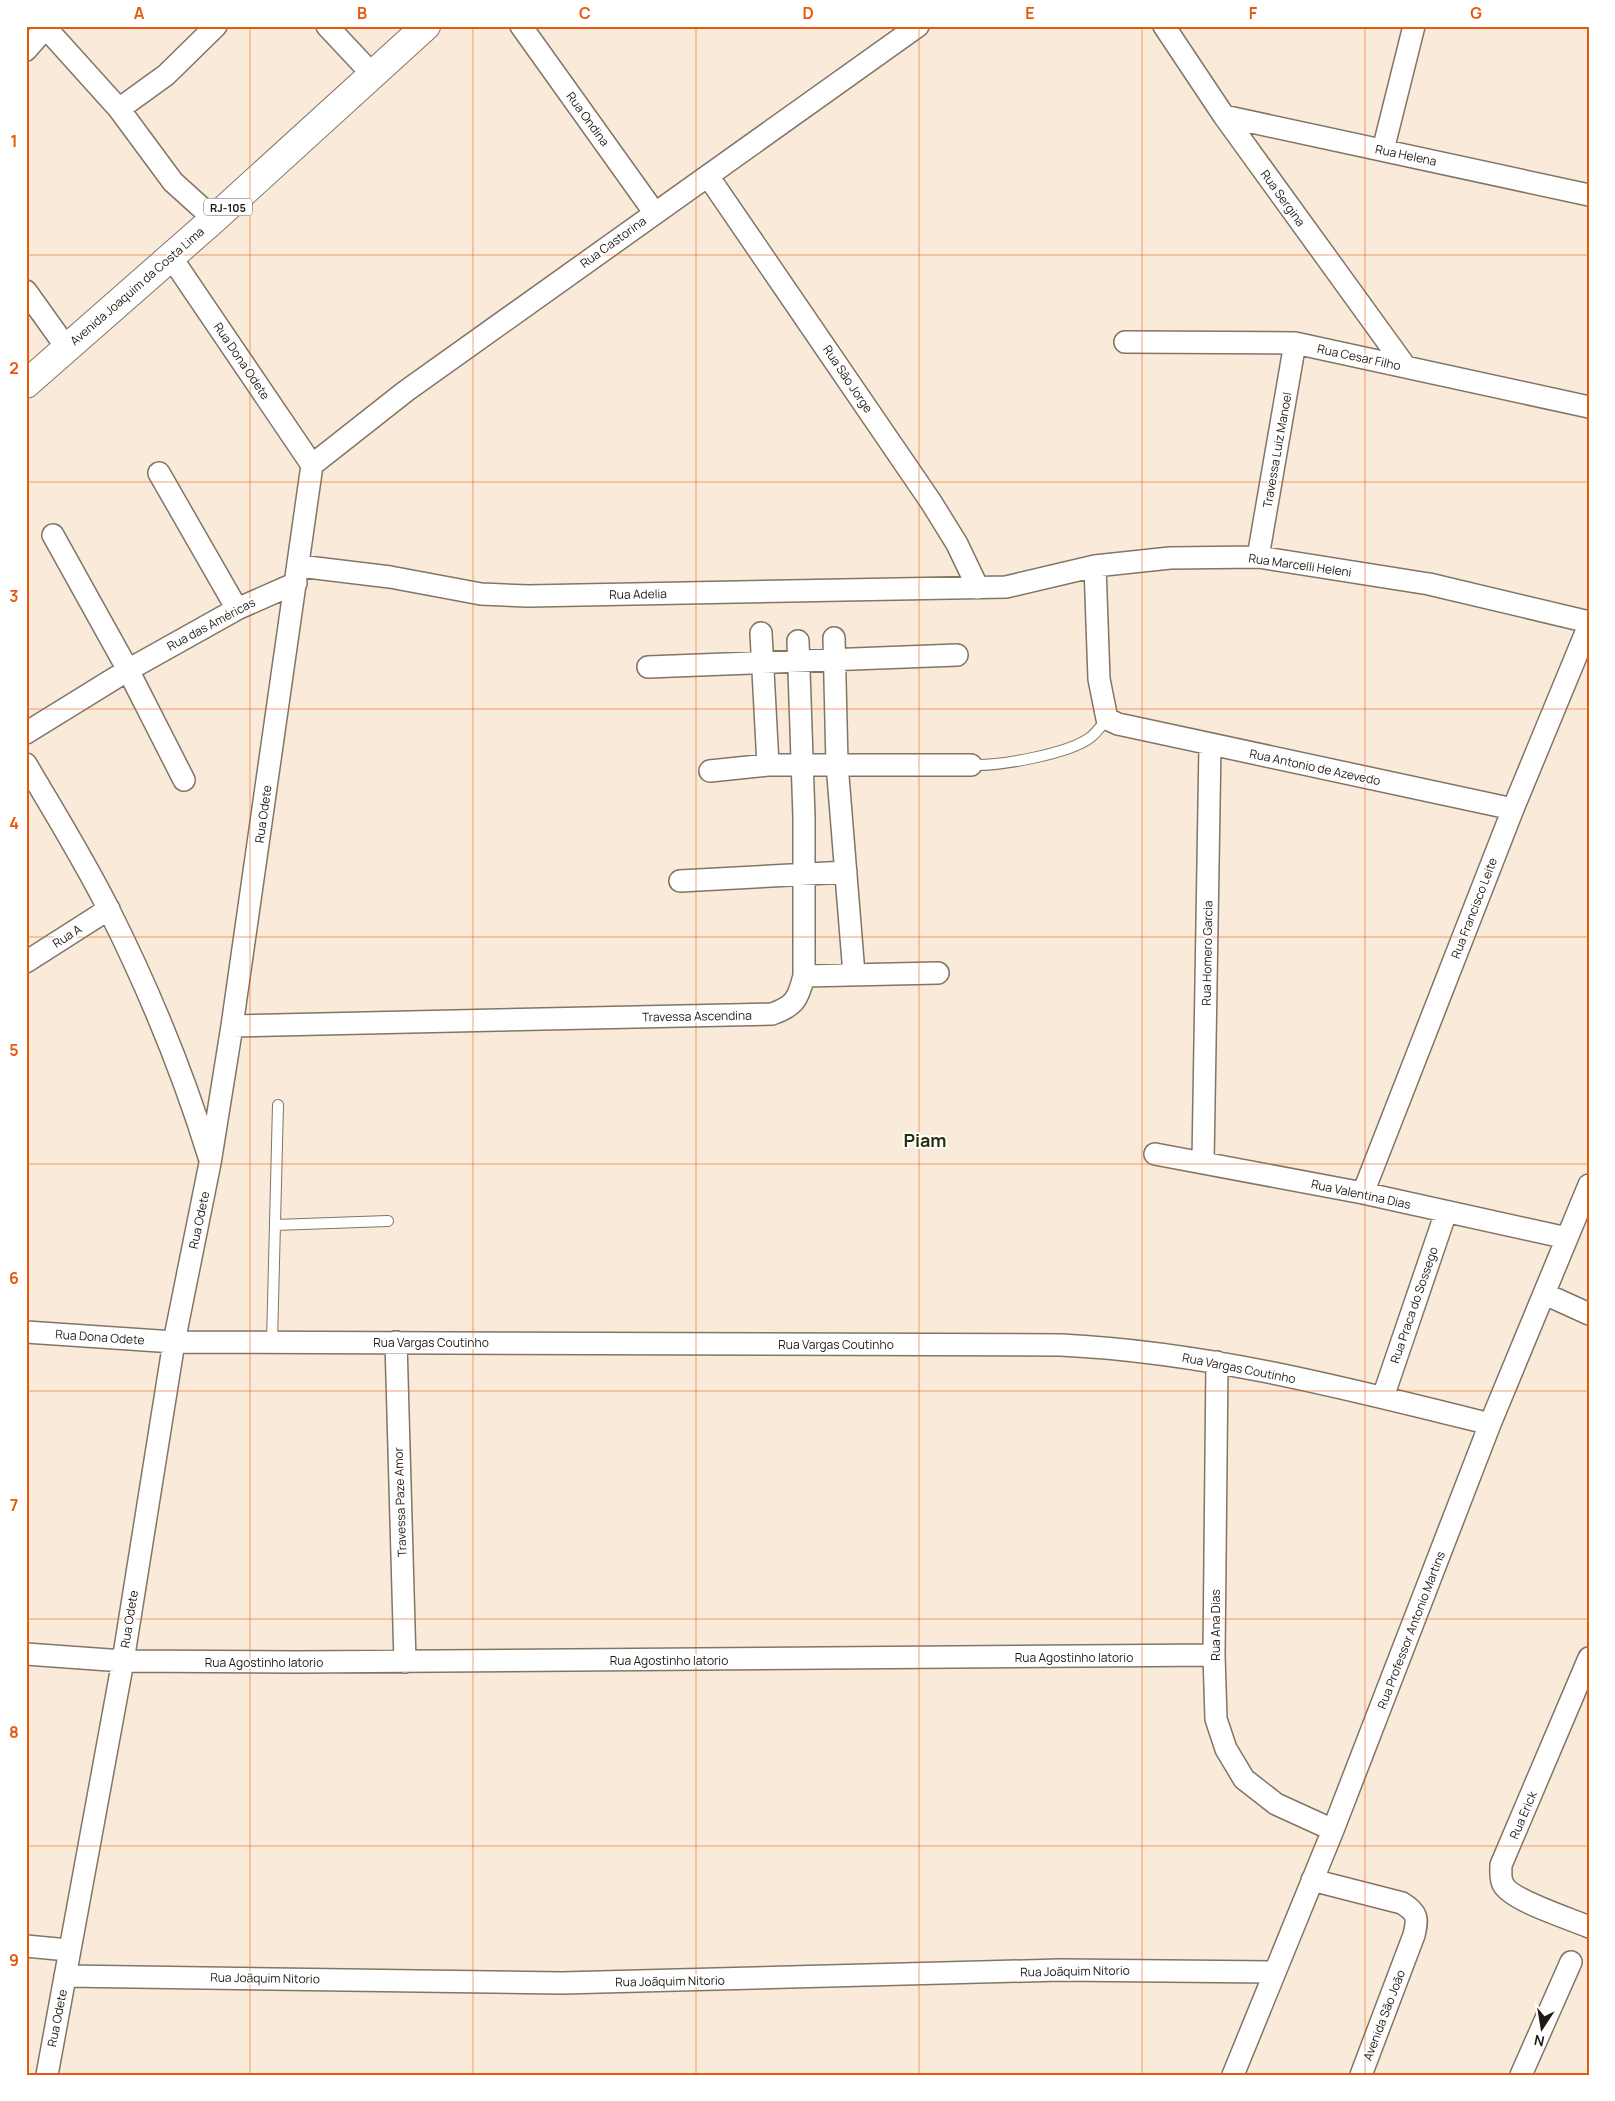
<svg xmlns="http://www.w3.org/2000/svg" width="1615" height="2101" viewBox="0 0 1615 2101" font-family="Manrope,sans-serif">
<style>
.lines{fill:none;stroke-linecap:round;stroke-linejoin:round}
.service-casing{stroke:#827566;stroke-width:12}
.minor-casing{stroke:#827566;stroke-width:24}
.primary-casing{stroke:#827566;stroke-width:30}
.service{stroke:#fff;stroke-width:10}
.minor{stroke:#fff;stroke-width:21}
.primary{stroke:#fff;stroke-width:28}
.grid{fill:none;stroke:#e8590c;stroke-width:1;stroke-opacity:0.55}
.labels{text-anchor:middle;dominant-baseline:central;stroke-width:4;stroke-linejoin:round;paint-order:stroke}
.shield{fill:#fff;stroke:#625f5a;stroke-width:1}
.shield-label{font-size:11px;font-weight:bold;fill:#1f1a14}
.street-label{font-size:12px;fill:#1f1a14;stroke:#fff}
.district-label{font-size:18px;font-weight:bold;fill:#252f08;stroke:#fff}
.neatline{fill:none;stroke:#e8590c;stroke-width:2}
.grid-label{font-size:16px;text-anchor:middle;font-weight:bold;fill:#e8590c}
</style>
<rect width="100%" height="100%" fill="#f9ead9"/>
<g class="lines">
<defs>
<path id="service" d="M971 765C1000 766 1069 754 1091 737 1097 732 1102 725 1107 719
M275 1225 388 1221
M272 1342 278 1105"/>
<path id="minor" d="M327 26 373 75
M521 26 654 212
M1164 26 1224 116 1405 366
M46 28 119 109 173 182 214 219
M26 50 47 26
M119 109 166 75 216 26
M1224 116 1589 195
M1383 150 1414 26
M708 176 931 502 957 544 978 588
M171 257 312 465
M26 291 66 347
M1125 342 1295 343 1589 407
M312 465 406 391 918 26
M159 473 237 609
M53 535 128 670 184 780
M1258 557 1295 343
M299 566 390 577 481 594 528 596 1006 587 1095 566 1170 558 1258 557 1429 584 1589 622
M1095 566 1099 679 1107 719 1118 724 1513 809
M761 633 768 765
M834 638 837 764 854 974
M648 667 957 655
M26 733 128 670 237 609 296 583
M26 764C54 812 84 860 109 910 149 990 183 1072 209 1157
M710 771 768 765H971
M680 881 846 872
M26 962 109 909
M804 976 938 973
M232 1026 772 1014C795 1006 798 999 804 976V817L798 641
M1155 1154 1363 1193 1567 1238
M1203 1162 1210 745
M1363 1193 1513 809 1589 625
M1545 1294 1589 1314
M26 1332 174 1342 1061 1345C1207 1352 1350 1389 1490 1424
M396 1342 405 1662
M1217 1362 1214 1655 1216 1719 1226 1749 1244 1779 1276 1804 1333 1830
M1383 1397 1446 1212
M26 1654 123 1661 298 1662 1214 1655
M1589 1658 1501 1865C1501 1871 1500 1879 1503 1884 1510 1900 1571 1919 1589 1927
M1312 1880 1402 1903C1418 1913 1418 1918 1414 1935L1361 2075
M26 1946 68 1950
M65 1976 562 1983 1060 1970 1275 1972
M47 2075 123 1661 174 1342 210 1163 232 1026 312 465
M1233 2075 1333 1830 1490 1424 1589 1185
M1521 2075 1571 1962"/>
<path id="primary" d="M26 384 214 219 426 26"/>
</defs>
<use href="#service" class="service-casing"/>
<use href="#minor" class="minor-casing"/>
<use href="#primary" class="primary-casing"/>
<use href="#service" class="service"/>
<use href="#minor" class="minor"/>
<use href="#primary" class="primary"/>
</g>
<path class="grid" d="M250 26V2075M473 26V2075M696 26V2075M919 26V2075M1142 26V2075M1365 26V2075M26 255H1589M26 482H1589M26 709H1589M26 937H1589M26 1164H1589M26 1391H1589M26 1619H1589M26 1846H1589"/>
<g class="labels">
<rect class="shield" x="204" y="198.5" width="48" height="17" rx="4"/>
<g class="shield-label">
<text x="228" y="207">RJ-105</text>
</g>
<g class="street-label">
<text transform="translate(588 119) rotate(54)">Rua Ondina</text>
<text transform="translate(1406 155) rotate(12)">Rua Helena</text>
<text transform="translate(1283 198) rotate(54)">Rua Sergina</text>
<text transform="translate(613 242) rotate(-36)">Rua Castorina</text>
<text transform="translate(137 286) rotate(-41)">Avenida Joaquim da Costa Lima</text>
<text transform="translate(1359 357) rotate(12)">Rua Cesar Filho</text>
<text transform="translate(242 361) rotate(56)">Rua Dona Odete</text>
<text transform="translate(848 379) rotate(56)">Rua São Jorge</text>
<text transform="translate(1277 450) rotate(-80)">Travessa Luiz Manoel</text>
<text transform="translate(1300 565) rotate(8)">Rua Marcelli Heleni</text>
<text transform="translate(638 594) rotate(-1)">Rua Adelia</text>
<text transform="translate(211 624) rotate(-28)">Rua das Américas</text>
<text transform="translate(1315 767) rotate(12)">Rua Antonio de Azevedo</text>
<text transform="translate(263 814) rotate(-82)">Rua Odete</text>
<text transform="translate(1474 908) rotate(-69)">Rua Francisco Leite</text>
<text transform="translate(67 936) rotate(-33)">Rua A</text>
<text transform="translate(1207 953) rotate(-89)">Rua Homero Garcia</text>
<text transform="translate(697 1016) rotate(-1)">Travessa Ascendina</text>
<text transform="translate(1361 1194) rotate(12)">Rua Valentina Dias</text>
<text transform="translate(199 1220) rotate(-78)">Rua Odete</text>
<text transform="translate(1414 1305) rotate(-71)">Rua Praca do Sossego</text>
<text transform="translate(100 1337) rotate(4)">Rua Dona Odete</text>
<text x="431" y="1342">Rua Vargas Coutinho</text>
<text x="836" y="1344">Rua Vargas Coutinho</text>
<text transform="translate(1239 1368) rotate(11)">Rua Vargas Coutinho</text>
<text transform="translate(400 1502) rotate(-92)">Travessa Paze Amor</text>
<text transform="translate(129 1619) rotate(-81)">Rua Odete</text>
<text transform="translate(1215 1625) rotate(-90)">Rua Ana Dias</text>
<text transform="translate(1411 1630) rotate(-69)">Rua Professor Antonio Martins</text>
<text x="1074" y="1657">Rua Agostinho Iatorio</text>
<text x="669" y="1660">Rua Agostinho Iatorio</text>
<text x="264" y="1662">Rua Agostinho Iatorio</text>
<text transform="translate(1523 1815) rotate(-67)">Rua Erick</text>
<text transform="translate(1075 1971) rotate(-1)">Rua Joãquim Nitorio</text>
<text transform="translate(265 1978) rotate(1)">Rua Joãquim Nitorio</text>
<text transform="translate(670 1981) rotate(-1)">Rua Joãquim Nitorio</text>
<text transform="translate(1384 2015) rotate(-69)">Avenida São João</text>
<text transform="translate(57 2018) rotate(-79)">Rua Odete</text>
</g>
<g class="district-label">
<text x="925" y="1140">Piam</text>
</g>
</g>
<rect width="1615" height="2101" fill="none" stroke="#ffffff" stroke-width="55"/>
<g transform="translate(1542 2028) rotate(192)" stroke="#ffffff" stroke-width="4" paint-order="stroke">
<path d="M0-4L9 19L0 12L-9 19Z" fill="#1f1a14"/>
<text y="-8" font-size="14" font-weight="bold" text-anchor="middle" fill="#1f1a14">N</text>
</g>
<rect x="28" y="28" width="1560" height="2046" class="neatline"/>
<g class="grid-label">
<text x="139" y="19">A</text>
<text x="362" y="19">B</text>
<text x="585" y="19">C</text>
<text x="808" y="19">D</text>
<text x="1030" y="19">E</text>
<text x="1253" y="19">F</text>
<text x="1476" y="19">G</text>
<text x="14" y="147">1</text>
<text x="14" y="374">2</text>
<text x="14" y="602">3</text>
<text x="14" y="829">4</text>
<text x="14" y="1056">5</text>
<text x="14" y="1284">6</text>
<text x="14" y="1511">7</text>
<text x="14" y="1738">8</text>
<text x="14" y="1966">9</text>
</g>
</svg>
